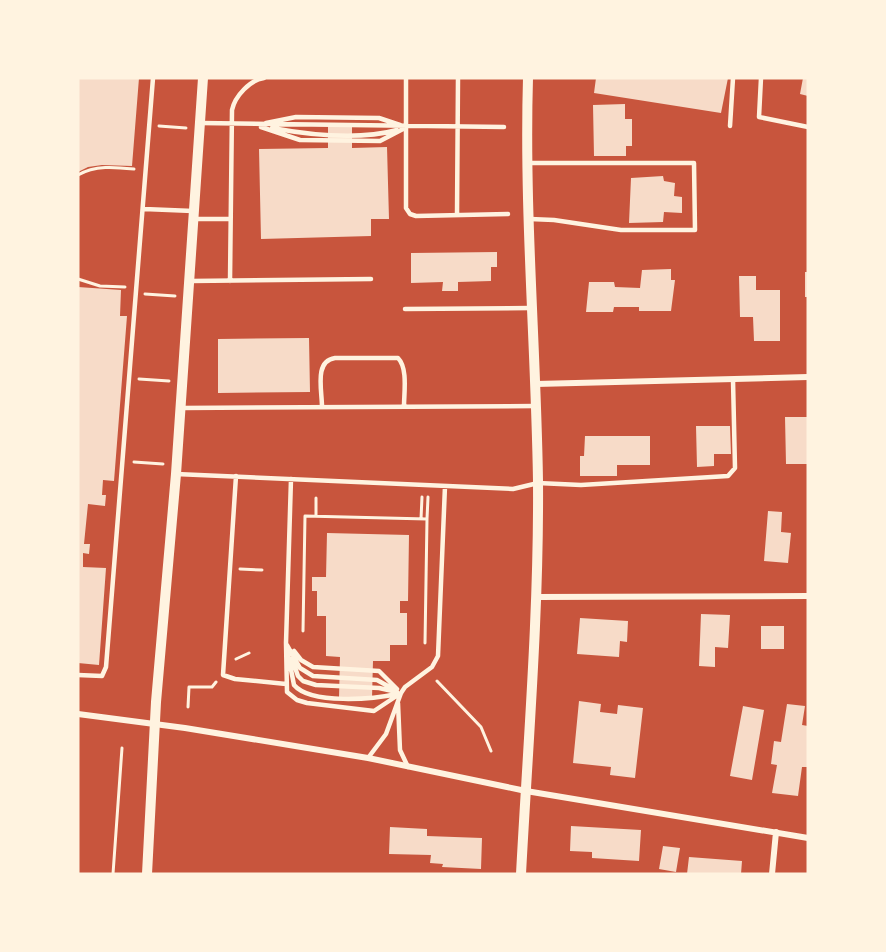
<svg xmlns="http://www.w3.org/2000/svg" width="886" height="952" viewBox="0 0 886 952" font-family="'Playfair Display',serif">
<style>
.building{fill:#f7dbc8}
.lines{fill:none;stroke-linecap:round;stroke-linejoin:round}
.path{stroke:#fff3e0;stroke-width:3}
.service{stroke:#fff3e0;stroke-width:4.5}
.minor{stroke:#fff3e0;stroke-width:6}
.tertiary{stroke:#fff3e0;stroke-width:10}
</style>
<rect width="100%" height="100%" fill="#c8553d"/>
<path class="building" d="M78 78H139L132 166 102 165 88 167 78 172Z
M596 78H728L721 113 594 93Z
M803 78H808V96L800 94Z
M625 104V119H632V146H626V156H594L593 105Z
M352 123V148L387 147 389 219H371V236L261 239 259 149 328 148V124Z
M663 176 664 181 675 183 674 196 682 197V213L664 212 663 222 629 223 631 178Z
M497 252V267H491V281L458 282V291H442L443 282 411 283V253Z
M671 269V280H675L671 311H639V307H614L613 312H586L589 282H614L615 287 640 288 642 270Z
M805 272H808V297H805Z
M739 276H756V290H780V341H754L753 317H740Z
M78 287 121 290 120 316H127L114 481 103 480 102 495H106L105 506 88 504 84 544H90L89 554 83 553V567L106 568 99 665 78 663Z
M309 338 310 392 218 393V339Z
M785 417H808V464H786Z
M696 426H730L731 454H714V466L697 467Z
M585 436H650V465H617V476H580V456H584Z
M768 511 782 512 781 532 791 533 788 563 764 561Z
M327 533 409 535 408 601H400V613H407V645H390V661H373L372 698H339L340 657 326 656V616H317V591H312V577H326Z
M701 614 730 615 728 648 715 647V667L699 666Z
M580 618 628 621 627 642 620 641 619 657 577 654Z
M761 626H784V649H761Z
M579 701 601 704 600 712 617 714 618 705 643 708 635 778 610 775 611 767 573 763Z
M787 704 805 706 802 725 808 726V767H802L798 796 772 793 777 765 771 764 774 741 781 742Z
M743 706 764 710 752 780 730 776Z
M571 826 641 830 639 861 592 858V852L570 851Z
M390 827 427 829V836L482 838 481 869 442 867 443 864 430 863 431 855 389 854Z
M663 846 680 848 676 872 659 869Z
M689 857 742 861 741 874H687Z"/>
<g class="lines">
<path class="path" d="M159 126 186 128
M78 175C95 165 115 167 134 169
M78 279 100 286 125 287
M145 294 175 296
M139 379 169 381
M134 462 163 464
M316 516V498
M421 519 422 497
M427 519 428 497
M240 569 262 570
M303 631 305 516 427 519 425 643
M236 659 249 653
M437 681 481 727 491 751
M188 707 189 687H212L216 682
M113 874 122 748"/>
<path class="service" d="M406 78V208L410 214 416 216 508 214
M761 78 759 117 808 127
M201 123 504 127
M266 123 296 117 379 118 400 125
M730 126 733 78
M261 127 300 140 380 141 403 129
M272 128C310 135 360 140 397 130
M528 163H694L695 230H621L554 220 530 219
M144 209 193 211
M457 215 458 78
M194 219H230
M191 281 371 279
M230 281 232 110C235 96 250 80 264 78
M405 309 531 308
M322 407C322 390 314 361 335 358H398C408 368 404 393 404 406
M182 408 536 406
M176 474 513 489 538 483 581 485 728 476 735 468 733 380
M236 476 223 675 235 679 286 684
M291 479 286 643 287 692 297 700 307 703 374 711 401 693
M287 645 300 668 313 676 377 680 395 690
M294 651 301 660 313 667 379 671 397 689
M288 654 294 685C311 705 374 699 397 694
M292 659 298 676 303 681 316 685 379 688 397 692
M78 675 102 676 106 667 153 78
M398 703 400 750 408 767
M368 758 386 734 401 693 405 687 432 667 438 656 445 486"/>
<path class="minor" d="M536 384 808 377
M536 597 808 596
M78 714 185 728 368 758 526 791 808 838
M772 874 776 832"/>
<path class="tertiary" d="M147 874 156 702 176 474 203 78
M521 874C528 743 539 612 538 481 536 346 524 212 528 78"/>
</g>
<rect width="886" height="952" fill="none" stroke="#fff3e0" stroke-width="159"/>
</svg>
